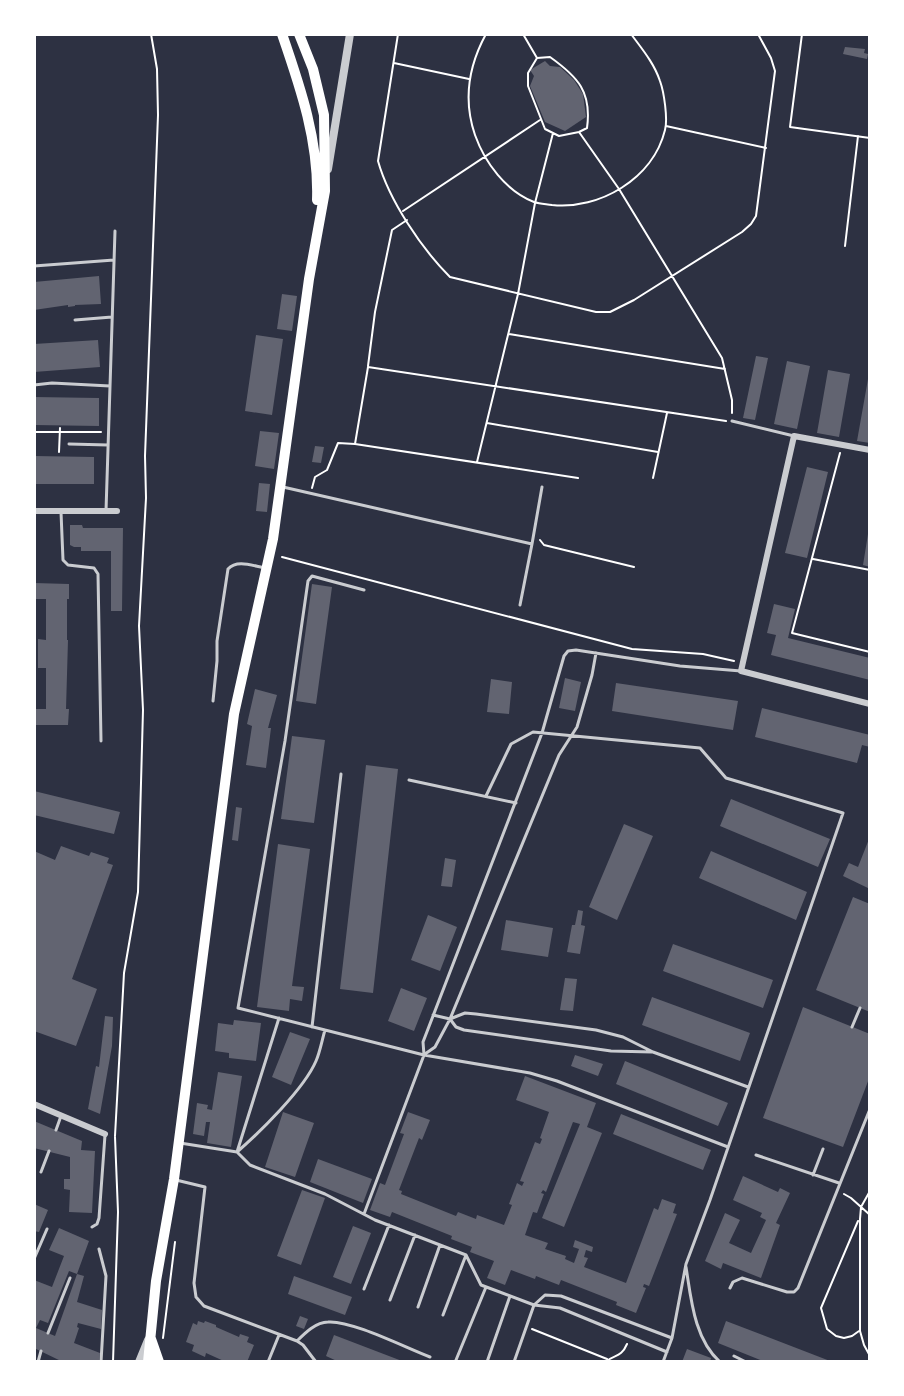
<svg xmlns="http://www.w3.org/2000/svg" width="904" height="1396" viewBox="0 0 904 1396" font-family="Ubuntu,sans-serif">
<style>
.building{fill:#626471;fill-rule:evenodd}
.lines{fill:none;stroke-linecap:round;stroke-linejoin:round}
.path{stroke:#fff;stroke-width:2}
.service{stroke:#caccd0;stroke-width:3}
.minor{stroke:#caccd0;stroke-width:6}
.tertiary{stroke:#caccd0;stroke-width:8}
.primary{stroke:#fff;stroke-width:10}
</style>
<rect width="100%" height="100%" fill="#2d3142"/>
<path class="building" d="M845 47 865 49 864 53 868 54 867 59 843 54Z
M545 61 550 66 560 67 574 80 583 94 586 117 565 131 545 122 530 86 534 76 530 70Z
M99 276 101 304 75 305V306L68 307V305L34 310V282Z
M282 294 297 296 292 331 277 329Z
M256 335 283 339 272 415 245 411Z
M98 340 100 367 34 372V344Z
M756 356 768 358 755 420 743 418Z
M787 361 810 366 797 429 774 424Z
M828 370 850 374 839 437 817 433Z
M868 379H870V443L857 441Z
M34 397 99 398V426L34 425Z
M260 431 279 433 274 469 255 466Z
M315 446 324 447 321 463 312 462Z
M34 456 94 457V484H34Z
M807 467 828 472 807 558 785 553Z
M259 483 270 484 267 512 256 511Z
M70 525H82L83 528H123L122 611H111V551H81V547H74L70 545Z
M868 534H870V567L863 565Z
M34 583 69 584V599H67V640H68L66 709H69L68 725H34V709H46V668H38V639L46 640V599H34Z
M312 584 332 587 316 704 296 701Z
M774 604 795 609 788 638 870 658V680L771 655 776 635 767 633Z
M565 678 581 682 575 711 559 708Z
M491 679 512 682 509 714 487 712Z
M616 683 738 701 733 730 612 711Z
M255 689 277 695 268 728H271L266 768 246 765 252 726 247 724Z
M762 708 870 735V747L862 745 857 763 755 737Z
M292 736 325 740 314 823 281 819Z
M366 765 398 769 373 993 340 989Z
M34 791 120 812 114 834 34 815Z
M731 799 830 839 818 867 720 826Z
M236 807 242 808 238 841 232 840Z
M624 824 653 836 617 920 589 907Z
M869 839H870V889L843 876 849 863 858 867Z
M278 844 310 849 292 986 304 987 302 1001 290 999 289 1011 257 1007Z
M61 846 89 856 91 852 109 858 107 863 113 865 72 979 97 989 76 1046 34 1031V851L55 860Z
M711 851 807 892 796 920 699 878Z
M445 858 456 860 452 887 441 886Z
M853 897 870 904V1012L816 990Z
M578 910 583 911 581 925 585 926 580 954 567 952 572 925H575Z
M428 915 457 927 440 971 411 960Z
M506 920 553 928 548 957 501 950Z
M673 944 773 980 763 1008 663 971Z
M565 978 577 979 573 1011 560 1010Z
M401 988 427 998 414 1031 388 1021Z
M652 997 750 1033 740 1061 642 1025Z
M803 1007 870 1034V1076L843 1147 763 1118Z
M105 1016 113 1017 112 1046 100 1114 88 1109 96 1066 99 1067Z
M234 1020 261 1023 256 1061 229 1058V1053L215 1051 218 1023 233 1025Z
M290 1032 310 1039 291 1085 272 1077Z
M575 1055 603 1064 598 1076 571 1066Z
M625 1061 728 1103 718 1126 616 1084Z
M218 1072 242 1076 231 1147 207 1143 210 1122H206L204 1136 193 1134 197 1103 208 1105 207 1109 212 1110Z
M525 1076 596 1103 587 1127 602 1133 564 1227 542 1218 580 1124 573 1122 546 1192 543 1190 541 1193 544 1194 537 1213 533 1212 525 1235 548 1243 545 1249 566 1256 565 1259 574 1263 579 1249 573 1247 575 1240 593 1247 592 1252 586 1250 584 1257 588 1258 584 1267 626 1283 654 1208 658 1210 662 1199 676 1204 673 1213 677 1214 649 1286 644 1284 643 1287 646 1288 636 1313 616 1305 617 1302 561 1280 559 1285 536 1276 535 1279 511 1270 505 1285 487 1278 494 1261 470 1252 472 1247 451 1239 452 1236 392 1212 390 1217 370 1210 380 1183 385 1185 404 1134 400 1133 408 1112 430 1120 422 1140 419 1138 399 1190 402 1191 401 1194 456 1216 458 1212 476 1219 477 1215 504 1225 512 1205 509 1204 517 1183 522 1186 524 1182 520 1181 535 1142 540 1144 542 1139 540 1138 549 1112 516 1100Z
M283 1112 314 1123 295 1177 265 1167Z
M621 1114 711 1150 703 1170 613 1134Z
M34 1121 82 1141 81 1150 95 1151 92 1213 69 1212 70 1190 64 1189V1179H70V1157L34 1148Z
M318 1159 372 1179 363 1203 310 1182Z
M743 1176 778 1192 780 1188 790 1193 776 1223 780 1225 761 1278 723 1263 721 1269 705 1261 725 1213 740 1220 729 1243 751 1253 766 1220 760 1217 762 1213 733 1200Z
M302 1190 325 1198 301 1265 277 1256Z
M34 1204 48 1210 39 1232 34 1231Z
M353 1226 371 1233 351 1284 333 1277Z
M59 1228 89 1241 77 1274 84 1276 77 1302 102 1310 101 1329 78 1323 77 1327 79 1328 74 1343 100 1353 99 1362H63L34 1348V1300L36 1295 34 1294V1280L52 1287 64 1256 49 1250ZM69 1271 77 1274 55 1336 36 1328 40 1320 48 1323Z
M294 1276 352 1297 345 1315 288 1294Z
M300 1316 308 1319 304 1329 296 1326Z
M198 1321 204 1323 205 1321 216 1325V1327L239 1337 240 1334 249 1337 247 1342 254 1345 247 1362H226L206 1353 205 1357 192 1351 194 1345 186 1342 193 1323 197 1325Z
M726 1321 830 1361V1362H765L718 1343Z
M334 1335 402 1361V1362H339L326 1356Z
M687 1349 711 1358 710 1362H682Z"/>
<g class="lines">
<path class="path" d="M398 34 378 161C389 200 421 248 450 277L596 312H610L634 300 742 232 751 224 756 216 775 71 771 58 758 34
M486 34C468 67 463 100 475 135 485 163 506 191 534 202 540 204 546 204 552 205 599 210 653 179 665 130 668 119 664 92 660 81 654 63 642 49 631 34
M523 34 537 58
M802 34 790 127 870 138
M550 57C578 77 592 92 587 128L579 132 559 136 545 129 528 86V73L537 58Z
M394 63 469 79
M666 126 766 148
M579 132 619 189 722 358 732 400V413
M403 211 540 120
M845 246 858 136
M509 334 725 369
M368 366 375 312 392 230 407 220
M487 423 658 452
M34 432H101
M59 452 60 428
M840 453 792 633 870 652
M477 462 518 294 535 203 553 133
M578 478 355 444 368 367 726 421
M653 478 667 413
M312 488 315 477 327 470 338 443 355 444
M540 540 544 545 634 567
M282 557 632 649 703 654 734 661
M813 559 870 570
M115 1136 124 973 138 892 143 710 139 626 146 498 145 456 158 115 157 69 151 34
M870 1191 861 1207 860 1219V1331L864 1345 870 1356
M844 1194 851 1198 870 1215
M858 1221 821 1308 827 1329 836 1336 844 1338 852 1336 859 1331
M532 1329 607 1359
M163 1338 175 1242
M113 1362 118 1212 115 1137
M605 1362C615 1354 621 1358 627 1344"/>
<path class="service" d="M34 266 114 260
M75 320 112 317
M34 385 52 383 110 386
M732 421 794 436
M69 444 108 445
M283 487 532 544 520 605
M106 511 115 231
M61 512 63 560 68 565 94 568 98 574 101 741
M532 544 542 487
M364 590 312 576 308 581 285 741 238 1008 424 1055 530 1073 557 1081 728 1147
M213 701 217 661V641L228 569C237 559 253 566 265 568
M409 780 516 803
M486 796 511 744 533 732 700 748 726 778 843 813 710 1200 686 1264 672 1338 663 1362
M433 1015 450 1019 465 1013 476 1014 596 1030 623 1037 653 1052 748 1087
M279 1018 237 1152 250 1165 325 1194 375 1220 466 1255 481 1285 534 1305 545 1295 561 1296 672 1338
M450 1019 456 1027 464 1030 611 1051 652 1052
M312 1027 341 774
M852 1027 860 1008
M425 1054 435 1047 450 1019 559 755 577 727 592 675 596 653
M56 1130 61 1116
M180 1143 237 1152C260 1132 304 1089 316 1061 320 1052 322 1040 325 1030
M756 1155 839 1183
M41 1172 49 1151
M813 1175 823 1149
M176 1180 205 1187 194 1283 196 1297 204 1306 297 1341C305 1333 316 1322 328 1322 351 1320 406 1348 430 1357
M364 1214 424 1055 423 1042 542 733 564 656 568 651 576 650 680 666 741 671
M92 1227 97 1224 99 1218 105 1135
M99 1249 106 1276 101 1362
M34 1259 47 1229
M686 1267C691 1298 694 1339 720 1362
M730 1288 733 1282 742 1278 787 1292H794L798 1288 870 1109
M364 1289 389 1225
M390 1300 415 1235
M418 1307 440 1245
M443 1315 466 1255
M48 1333 70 1278
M297 1341 303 1345 316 1362
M734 1356 746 1362
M456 1360 486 1287
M38 1362 41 1351
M268 1362 279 1335
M487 1362 510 1296
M514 1362 534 1305 560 1308 667 1352"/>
<path class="minor" d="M870 450 794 436 741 671 870 704
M34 511H117
M34 1104 105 1134"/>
<path class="tertiary" d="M328 169 350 34
M139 1362 148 1340"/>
<path class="primary" d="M282 34C301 89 319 142 317 200
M151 1339 159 1362
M148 1362 156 1281 174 1179 234 714 273 539 309 279 325 191 324 115 313 69 299 34"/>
</g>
<rect width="904" height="1396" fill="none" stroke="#ffffff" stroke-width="72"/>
</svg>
